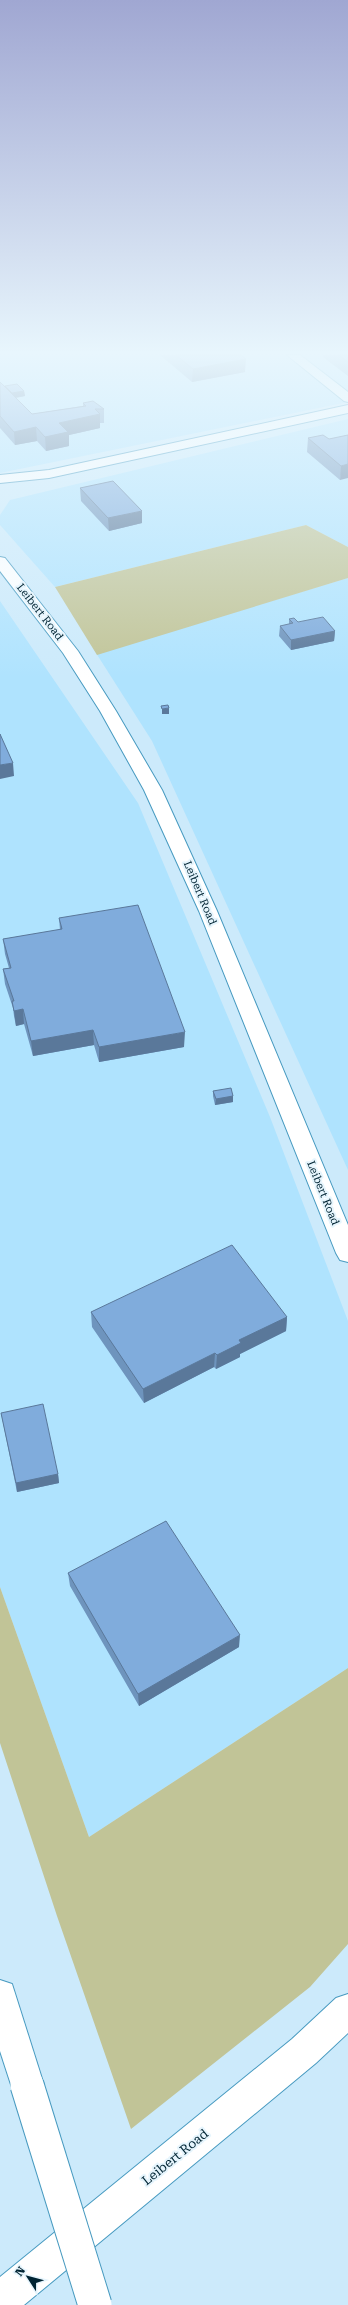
<svg xmlns="http://www.w3.org/2000/svg" width="348" height="2305" viewBox="0 0 348 2305" font-family="'Roboto Serif',serif">
<style>
.built{fill:#afe3fe}
.green{fill:#c1c497}
.lines{fill:none;stroke-linecap:round;stroke-linejoin:round}
.minor-casing{stroke:#479ac0;stroke-width:2}
.tertiary-casing{stroke:#479ac0;stroke-width:2}
.motorway-casing{stroke:#479ac0;stroke-width:2}
.minor{fill:#fff;fill-rule:evenodd}
.tertiary{fill:#fff;fill-rule:evenodd}
.motorway{fill:#fff;fill-rule:evenodd}
.motorway-bridge-casing{stroke:#479ac0;stroke-width:35;stroke-linecap:butt}
.motorway-bridge{stroke:#fff;stroke-width:33}
.wall{fill:#6e94bd}
.shaded-wall{fill:#5a789a}
.building{fill:#80acdc;stroke:#5a789a}
.labels{text-anchor:middle;dominant-baseline:central;stroke-width:4;stroke-linejoin:round;paint-order:stroke}
.street-label{font-size:11px;fill:#002433;stroke:#e6f5fd}
.near-street-label{font-size:13px;fill:#002433;stroke:#e6f5fd}
</style>
<rect width="100%" height="100%" fill="#cceafb"/>
<path class="built" d="M0 355H348V402L0 473Z
M348 419V547L306 525 55 587 0 525V515L10 500Z
M348 578V1170L152 741 96 653Z
M0 601 138 803 270 1117 348 1321V1668L89 1837 0 1587Z"/>
<path class="green" d="M306 525 348 547V578L97 655 55 587Z
M0 1587 89 1837 348 1668V1944L310 1987 131 2129 57 1916 0 1743Z"/>
<g class="lines">
<defs>
<path id="minor" d="M287 355H300L348 392V402L344 401Z
M348 405V413L49 478 0 483V475L49 470Z"/>
<path id="tertiary" d="M0 557 5 558 78 651 116 711 162 790 217 911 348 1225V1262L340 1260 336 1253 199 911 144 790 100 711 63 653 0 571Z
M348 1994V2033L316 2063 24 2305H0V2277L292 2039 336 1998Z"/>
<path id="motorway" d="M0 1980 12 1984 44 2085 39 2097 27 2102 15 2097 0 2051Z"/>
</defs>
<use href="#minor" class="minor-casing"/>
<use href="#tertiary" class="tertiary-casing"/>
<use href="#motorway" class="motorway-casing"/>
<use href="#minor" class="minor"/>
<use href="#tertiary" class="tertiary"/>
<use href="#motorway" class="motorway"/>
<defs>
<path id="motorway-bridge" d="M27 2085 95 2305"/>
</defs>
<use href="#motorway-bridge" class="motorway-bridge-casing"/>
<use href="#motorway-bridge" class="motorway-bridge"/>
</g>
<path class="wall" d="M160 355H241L245 372 192 382Z
M323 355H348V376L323 357Z
M0 382 5 386 24 391 25 396 16 398 32 414 83 406V403L104 409V423H100V428L69 435V446L46 451 37 441 15 445 0 428Z
M348 435 340 480 307 452 308 438 329 439Z
M80 488 142 523 109 531 81 501Z
M289 619 298 622 335 631 334 641 291 650 279 636 280 626 289 624Z
M59 918 184 1047 99 1062 94 1045 33 1056 24 1024 16 1026 14 1016 13 1008 5 984 3 969 9 968 5 954 3 939 60 930Z
M213 1091 233 1096V1102L215 1105 213 1096Z
M91 1312 287 1317 286 1331 240 1354V1357L216 1369 214 1367 144 1403 92 1327Z
M1 1413 58 1474 59 1483 17 1492Z
M68 1573 239 1647 139 1706 70 1586Z"/>
<path class="shaded-wall" d="M246 359 245 372 192 382 193 369Z
M24 391 25 396 12 398 11 393Z
M100 414V428L69 435V446L46 451 45 437 59 423Z
M36 427 37 441 15 445 14 432Z
M348 464V478L340 480 341 466Z
M142 511V523L109 531 108 518Z
M335 631 334 641 291 650V640Z
M169 708V714H162V709Z
M13 763 14 776 0 779V765Z
M23 1009 24 1024 16 1026 14 1011Z
M93 1030 94 1045 33 1056 31 1041Z
M185 1032 184 1047 99 1062V1047Z
M233 1096V1102L215 1105 216 1099Z
M287 1317 286 1331 240 1354V1357L216 1369 217 1355 239 1340Z
M215 1353 214 1367 144 1403 143 1389Z
M58 1474 59 1483 17 1492 16 1483Z
M240 1635 239 1647 139 1706 138 1694Z"/>
<path class="building" d="M176 355H241L246 359 193 369Z
M339 355H348V362Z
M0 382 32 414 86 406 83 403 93 401 104 409H95L100 414 59 423 68 432 45 437 36 427 14 432 0 416Z
M17 384 24 391 12 393 5 386Z
M323 435 329 439 348 435V464L341 466 308 438Z
M113 481 142 511 108 518 80 488Z
M323 617 335 631 291 640 280 626 293 623 289 619 294 618 298 622Z
M168 705 169 708 162 709 161 706Z
M0 734 13 763 0 765Z
M138 905 185 1032 99 1047 93 1030 31 1041 23 1009 14 1011 12 1001H14L3 969 11 968 3 939 62 929 59 918Z
M231 1088 233 1096 216 1099 213 1091Z
M232 1245 287 1317 239 1340 241 1343 217 1355 215 1353 143 1389 91 1312Z
M43 1404 58 1474 16 1483 1 1413Z
M166 1521 240 1635 138 1694 68 1573Z"/>
<linearGradient id="sky" x2="0" y2="1"><stop stop-color="#a0a7d2"/><stop offset="0.52" stop-color="#e8f6fd"/><stop offset="1" stop-color="#e8f6fd" stop-opacity="0"/></linearGradient>
<rect width="348" height="678" fill="url(#sky)"/>
<g class="labels">
<g class="street-label">
<text transform="translate(40 612) rotate(52)">Leibert Road</text>
<text transform="translate(200 893) rotate(67)">Leibert Road</text>
<text transform="translate(323 1193) rotate(68)">Leibert Road</text>
</g>
<g class="near-street-label">
<text transform="translate(175 2157) rotate(-39)">Leibert Road</text>
</g>
</g>
<g transform="translate(28 2277) rotate(306)" stroke="#e6f5fd" stroke-width="3" paint-order="stroke">
<path d="M0-3L7 15L0 10L-7 15Z" fill="#002433"/>
<text y="-6" font-size="11" font-weight="bold" text-anchor="middle" fill="#002433">N</text>
</g>
</svg>
